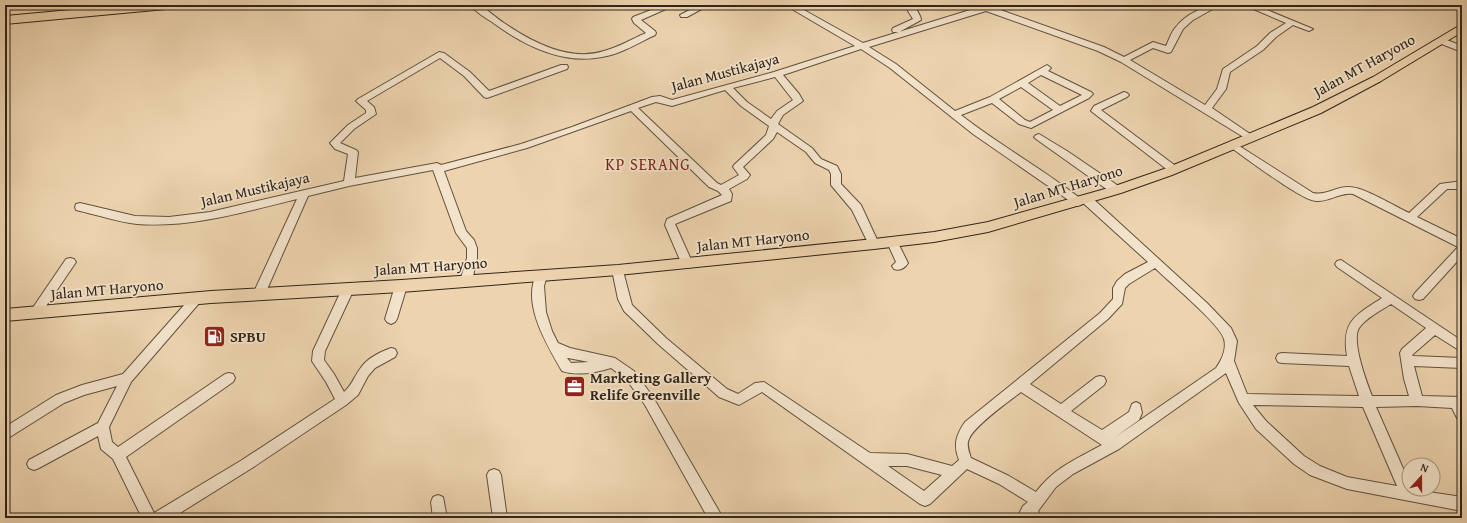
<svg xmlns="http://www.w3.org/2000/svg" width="1467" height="523" viewBox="0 0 1467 523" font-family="'Gentium Book Plus',serif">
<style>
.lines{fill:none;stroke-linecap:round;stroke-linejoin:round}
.minor-casing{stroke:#60513f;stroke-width:2}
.major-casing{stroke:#31251a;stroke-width:2}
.highway-casing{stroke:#31251a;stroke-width:2}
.minor{fill:#f3e3cb;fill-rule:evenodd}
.major{fill:#edd4af;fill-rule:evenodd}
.highway{fill:#edd4af;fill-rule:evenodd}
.labels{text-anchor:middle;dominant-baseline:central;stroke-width:3.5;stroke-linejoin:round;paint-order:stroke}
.street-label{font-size:15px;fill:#31251a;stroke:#f3e3cb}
.poi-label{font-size:15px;font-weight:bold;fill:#31251a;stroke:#f3e3cb;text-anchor:start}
.neighbourhood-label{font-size:16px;letter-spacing:1px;fill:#7a1f14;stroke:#f3e3cb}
</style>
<rect width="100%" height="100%" fill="#edd4af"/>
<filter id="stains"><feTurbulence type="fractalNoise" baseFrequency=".005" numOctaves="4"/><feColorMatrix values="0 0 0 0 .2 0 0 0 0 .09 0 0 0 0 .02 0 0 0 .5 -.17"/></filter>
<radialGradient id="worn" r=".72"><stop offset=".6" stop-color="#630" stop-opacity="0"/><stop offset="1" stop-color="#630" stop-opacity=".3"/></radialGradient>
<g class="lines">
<defs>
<path id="minor" d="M470 5C473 5 477 4 479 5 486 8 497 19 504 23 532 42 569 62 604 51 619 47 632 39 646 33L634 23 632 19 633 17 664 5H675L641 20 655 31 656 33 655 35C638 43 621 54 602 57 562 65 523 45 492 22 484 17 476 12 470 5Z
M699 5H709L687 17H681L680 15Z
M785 5H795L863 43 983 6 1001 5 995 8 1104 47 1124 57 1153 42 1166 46C1169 40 1171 32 1176 27 1186 14 1205 5 1220 5L1193 20 1183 29 1171 52 1168 53 1153 48 1130 60 1205 105 1217 89 1223 69 1257 46 1270 33 1286 23 1244 5H1255L1313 29 1309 31 1293 25 1276 37 1263 50 1230 72 1226 89 1212 108 1253 136 1255 138 1250 141 1121 62 1098 51 986 11 869 47 896 64 955 111 990 97 1047 65 1051 68 1048 71 1091 92 1093 94 1089 98 1031 128 1019 124 992 103 961 115C999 145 1043 169 1081 199L1082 202 1081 205 1077 206 973 134 890 68 861 49 783 75 799 94 803 101 783 115 778 124 812 148 821 159 837 166 841 174V184L861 205 879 244 878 247H870L852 210 831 185V174L829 170 815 163 806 152 777 132 773 139 743 167 750 175 747 179 729 189 732 194 731 201 675 224 693 264 691 267 687 268 683 267 665 225 667 219 722 195 718 191 709 187 631 111 527 148 444 171 466 231 474 240 477 248V258L472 281 470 284 466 285 462 284 460 281 467 258V248L456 233 433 170 349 186 308 196 265 294 263 297 259 298 255 297 253 294 297 199C244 212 191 228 137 224 118 222 98 215 80 211L76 210 75 207 76 204 80 203 135 216 169 217 210 212 344 181 348 154 335 149 330 143 348 125 366 113V110L356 101 358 99 439 52 444 53 470 72 489 91 561 65H567L568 67 567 69 487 98 484 97 464 76 440 58 367 101 374 107 376 114 354 129 340 143 356 150 358 152 355 178 437 163 441 165 521 144 572 127 652 97 660 96 672 100 774 72 855 46ZM1041 75 1082 95 1060 106 1028 83ZM775 77 793 100 777 111 771 119 747 102 733 88ZM1021 87 1053 110 1030 122 1025 120 999 99ZM725 90 741 106 769 126 766 135 734 165 733 167 739 175 721 185 717 183 638 108 656 102 672 106Z
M907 5H915C916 11 921 15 921 20L899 32H893L892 30 893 28 913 19 908 11Z
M1442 38 1462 46V52L1439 43 1438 41 1439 39Z
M1124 92 1127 93 1129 95 1127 97 1101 110 1177 167 1178 169 1177 171H1169L1091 111 1094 106Z
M1039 134 1067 151 1120 187 1121 190 1120 193H1112L1036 139 1034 137 1036 135Z
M1233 142 1313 193C1326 196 1337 186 1349 187 1364 187 1394 206 1409 213L1440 184 1462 181V189H1447L1417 217 1462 239V256L1423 299 1419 300 1415 299 1413 296 1415 293 1458 247 1353 194C1340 192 1329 202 1316 201 1301 200 1246 158 1230 147L1228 145 1230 143Z
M1086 195 1090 196 1207 303 1231 328 1237 341 1234 361 1247 394 1359 396 1349 366 1282 363 1278 362 1276 358 1278 354 1282 353 1347 356C1341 321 1356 315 1382 298L1337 267 1335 264 1337 261 1341 260 1462 341V352L1435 335 1412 355 1413 356 1462 358V368L1414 366 1422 396 1462 397V420L1457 418 1452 408 1417 406 1376 407 1409 482V489L1462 497V511L1347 489 1310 475 1294 464 1256 429 1239 403 1226 373 1119 449 1073 474 1056 487 1038 511 1043 518H1017L1023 506 1028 502 999 484 967 469 930 504 925 506 920 504 762 392 739 405 719 397 658 344 624 311 618 299 612 270 614 267 618 266 622 267 632 305 666 338 727 389 738 394 755 383 764 382 870 453 907 454 952 466 959 460C953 445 956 435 965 422L1100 313 1113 299V288L1117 281 1125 274 1148 262 1082 202 1081 199 1082 196ZM1155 268C1168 281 1221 325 1224 339 1227 349 1221 361 1216 368L1114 438 1139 420 1142 413 1140 404 1136 402 1132 404 1129 412 1102 430 1071 411 1104 385 1106 381 1104 377 1100 376 1096 377 1061 404 1030 384 1108 319 1122 304 1125 288 1129 284ZM1391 304 1426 328 1402 349 1400 353 1404 379 1409 396H1372C1367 383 1351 341 1359 328 1366 318 1380 311 1391 304ZM1021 392 1102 445C1076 459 1054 468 1036 492L1009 476 971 458C969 452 966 445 969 439 974 426 1008 402 1021 392ZM1253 405 1363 407 1397 486 1347 477 1320 466 1304 456 1266 421ZM888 466H907L942 475 924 491Z
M892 238 896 239 908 263C905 268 900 271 894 269L892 266 896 262 887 242 888 239Z
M70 258 74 259 76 262 74 265 40 315 36 317 32 315 30 312 32 309 66 259Z
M541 272 545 273 547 276 544 286 546 312 552 331 558 343 570 348 615 358 634 371 653 397 723 518H708L645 405 626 379 611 368C595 373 577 376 562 371 547 345 521 303 537 273ZM567 358H568L589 362 571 363Z
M401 282 405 283 407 286 397 319 395 322 391 324 387 322 385 319 395 286 397 283Z
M348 285 352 286 354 289 325 351 324 360 334 374 344 392C352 385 354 377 360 369 366 359 380 352 391 348L395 349 397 353 395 357 375 368 368 376 358 395 346 405 252 468 172 518H142L113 459 101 449 98 436 39 468 34 470 29 468 27 464 29 460 98 423 117 386 84 395 64 403 5 440V427L56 395 82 385 123 374 193 295 197 294 201 295 203 298 201 301 131 382 109 427 112 442 118 447 225 374 229 373 233 374 235 378 233 382 126 457 154 513 242 460 335 399 326 382 312 361 313 351 342 289 344 286Z
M494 469 499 471 501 475 507 518H493L487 475 489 471Z
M438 495 443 497 447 518H433L431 502 433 497Z"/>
<path id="major" d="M1462 24V32L1381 81 1321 113 1172 175 1121 193 988 232 934 242 874 249 618 275 401 292 211 303 5 321V309L211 291 401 280 618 265 874 239 934 232 988 222 1112 187 1164 169 1313 107 1373 77Z"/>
<path id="highway" d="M126 5H172L170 8 166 9 5 24V16Z"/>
</defs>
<use href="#minor" class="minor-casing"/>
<use href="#major" class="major-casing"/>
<use href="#highway" class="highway-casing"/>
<use href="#minor" class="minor"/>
<use href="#major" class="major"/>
<use href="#highway" class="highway"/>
</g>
<defs>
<symbol id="fuel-square" viewBox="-11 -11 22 22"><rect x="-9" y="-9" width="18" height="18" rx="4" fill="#8f2418" stroke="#f3e3cb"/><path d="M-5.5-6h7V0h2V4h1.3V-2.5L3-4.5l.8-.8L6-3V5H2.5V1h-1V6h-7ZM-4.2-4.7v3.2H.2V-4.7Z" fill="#fff"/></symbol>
<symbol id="office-square" viewBox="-11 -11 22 22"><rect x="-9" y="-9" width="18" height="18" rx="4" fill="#8f2418" stroke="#f3e3cb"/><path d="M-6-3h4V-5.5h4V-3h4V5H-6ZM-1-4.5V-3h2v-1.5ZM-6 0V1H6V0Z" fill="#fff"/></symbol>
</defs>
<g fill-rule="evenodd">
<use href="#fuel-square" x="202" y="324" width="25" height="25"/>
<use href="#office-square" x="562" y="374" width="25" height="25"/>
</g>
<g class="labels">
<g class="street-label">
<text transform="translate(1364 65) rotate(-29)">Jalan MT Haryono</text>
<text transform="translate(725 72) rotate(-15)">Jalan Mustikajaya</text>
<text transform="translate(1068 186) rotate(-17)">Jalan MT Haryono</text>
<text transform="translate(255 189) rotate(-13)">Jalan Mustikajaya</text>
<text transform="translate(753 240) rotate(-6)">Jalan MT Haryono</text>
<text transform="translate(431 266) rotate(-4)">Jalan MT Haryono</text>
<text transform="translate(107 289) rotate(-5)">Jalan MT Haryono</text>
</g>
<g class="poi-label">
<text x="230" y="336">SPBU</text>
<text x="590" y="377">Marketing Gallery<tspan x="590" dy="17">Relife Greenville</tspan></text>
</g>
<g class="neighbourhood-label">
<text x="648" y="164">KP SERANG</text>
</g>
</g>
<rect width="1467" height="523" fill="none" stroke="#edd4af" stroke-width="20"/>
<rect x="6" y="6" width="1455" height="511" fill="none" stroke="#31251a" stroke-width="2"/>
<rect x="10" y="10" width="1447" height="503" fill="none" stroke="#31251a"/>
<g transform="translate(1421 477) rotate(21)"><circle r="19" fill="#f3e3cb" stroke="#a59784"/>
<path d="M0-3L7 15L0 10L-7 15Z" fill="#8f2418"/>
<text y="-6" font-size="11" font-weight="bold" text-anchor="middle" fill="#31251a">N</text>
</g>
<rect width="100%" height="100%" filter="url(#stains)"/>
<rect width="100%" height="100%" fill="url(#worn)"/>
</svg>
